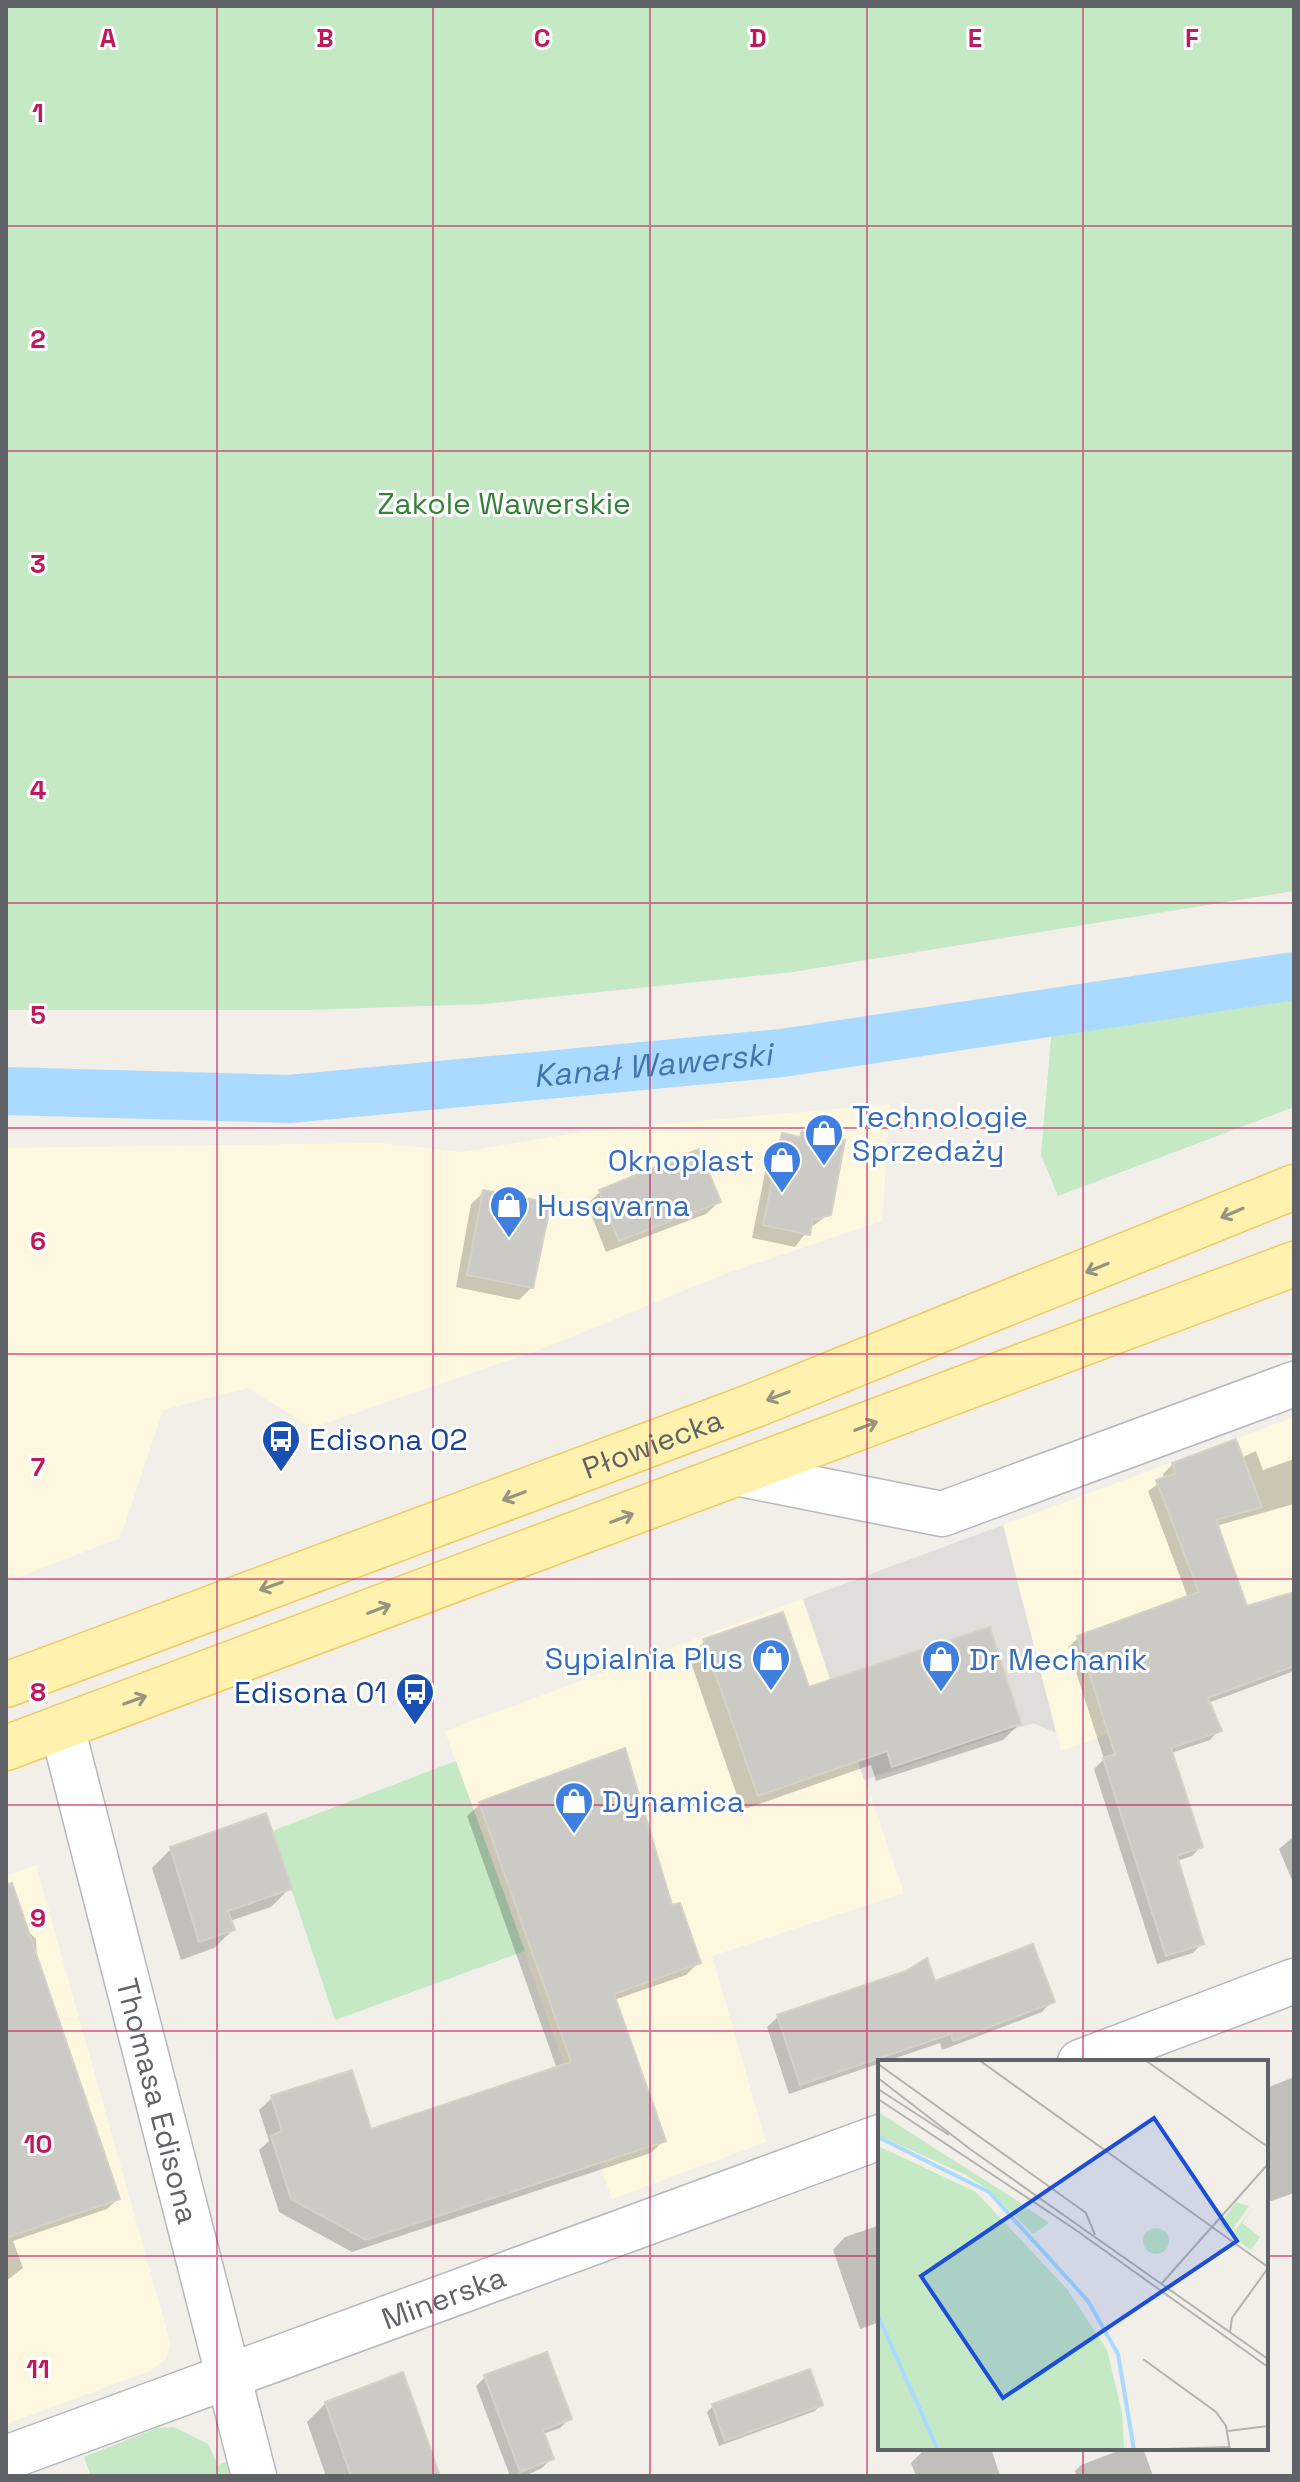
<svg xmlns="http://www.w3.org/2000/svg" width="1300" height="2482" viewBox="0 0 1300 2482" font-family="'Space Grotesk',sans-serif">
<style>
.commercial{fill:#fef7e0}
.industrial{fill:#e0deda}
.green{fill:#c5e8c5}
.shadow{fill:#0003}
.lines{fill:none;stroke-linecap:round;stroke-linejoin:round}
.canal{stroke:#aadaff;stroke-width:48}
.building{fill:#cccac5;stroke:#d6d1c6;stroke-width:2}
.street-casing{stroke:#b5b8bc;stroke-width:47}
.primary-casing{stroke:#f2c960;stroke-width:47}
.street{stroke:#fff;stroke-width:44}
.primary{stroke:#fff2af;stroke-width:44}
.oneway{stroke:#979581}
.grid{fill:none;stroke:#c2185b;stroke-width:2;stroke-opacity:0.55}
.labels{text-anchor:middle;dominant-baseline:central;stroke-width:6;stroke-linejoin:round;paint-order:stroke}
.park-label{font-size:30px;fill:#348238;stroke:#fff}
.shop-label{font-size:30px;fill:#366cbe;stroke:#fff;text-anchor:start}
.transit-label{font-size:30px;fill:#164399;stroke:#fff;text-anchor:start}
.street-label{font-size:30px;fill:#5f6368;stroke:#fff}
.water-label{font-size:32px;font-style:italic;fill:#4174aa;stroke:#fff}
.inset-river{fill:none;stroke:#aadaff;stroke-width:4}
.inset-road{fill:none;stroke:#b3b3b1;stroke-width:2}
.view{fill:#1d4ed8;fill-opacity:0.15;stroke:#1d4ed8;stroke-width:4}
.inset-edge{fill:none;stroke:#5f6368;stroke-width:4}
.grid-label{font-size:26px;text-anchor:middle;font-weight:bold;fill:#c2185b;stroke:#fff;stroke-width:6;stroke-linejoin:round;paint-order:stroke}
</style>
<rect width="100%" height="100%" fill="#f1efe8"/>
<path class="commercial" d="M890 1104 882 1221 725 1274 544 1348 312 1428 248 1388 163 1410 120 1538 6 1582V1148L382 1143 461 1152 588 1131Z
M1294 1417V1666L1061 1751 1003 1525Z
M803 1599 904 1893 712 1956 766 2142 612 2199 445 1731Z
M36 1865 171 2345 166 2359 150 2371 6 2424V1876Z"/>
<path class="industrial" d="M1003 1525 1056 1733 1033 1723 864 1780 803 1599Z"/>
<path class="green" d="M6 6H1294V891L793 972 484 1004 307 1010H6Z
M1294 980V1107L1058 1196 1041 1155 1052 1027Z
M456 1761 525 1951 335 2020 272 1831Z
M174 2427 208 2444 218 2465 226 2462 230 2476H91L84 2457 157 2428Z"/>
<path class="shadow" d="M802 1134 829 1214 809 1229 795 1247 752 1238 770 1148 783 1136 797 1139Z
M698 1151 719 1202 706 1214 606 1252 587 1204 600 1192Z
M484 1192 532 1287 519 1300 456 1287 471 1204Z
M1256 1451 1263 1470 1294 1459V1504L1216 1526 1246 1608 1294 1593V1671L1208 1703 1219 1730 1210 1740 1171 1753 1201 1846 1192 1856 1177 1861 1202 1943 1193 1953 1157 1964 1094 1769 1104 1759 1068 1647 1078 1638 1188 1598 1148 1491 1165 1479 1163 1474 1173 1464 1241 1458Z
M705 1641 808 1689 1019 1724 1003 1740 876 1781 871 1765 742 1810 689 1657Z
M480 1804 671 1908 699 1962 686 1975 614 2000 664 2140 651 2153 352 2252 279 2212 259 2150 269 2141 259 2110 272 2098 370 2131 557 2069 467 1816Z
M1294 1836V1885L1279 1849Z
M171 1849 290 1888 271 1907 230 1921 233 1930 214 1948 181 1960 152 1868Z
M20 1923 36 1939 37 1961 118 2199 107 2209 13 2241 23 2268 6 2281V1926Z
M934 1984 1052 2001 1042 2012 942 2050 940 2043 789 2094 767 2027 778 2017Z
M1294 2077V2193L1266 2203V2088Z
M880 2225V2322L860 2329 833 2250 845 2237Z
M485 2377 570 2418 560 2428 543 2434 552 2458 542 2468 525 2476H510L476 2386Z
M326 2403 375 2476H326L307 2422Z
M821 2405 815 2411 719 2446 707 2412 713 2406Z
M934 2448H991L1000 2476H916L911 2463 922 2452Z
M1126 2448H1143L1153 2476H1077L1075 2471 1081 2465Z"/>
<g class="lines">
<path class="canal" id="s1" d="M6 1091 289 1099 782 1053 1294 976"/>
</g>
<path class="building" d="M802 1131 845 1140 831 1215 812 1220 810 1235 763 1225 782 1133 800 1137Z
M699 1149 721 1202 619 1241 599 1190Z
M483 1190 551 1203 533 1288 467 1275Z
M1236 1439 1262 1507 1216 1520 1247 1606 1294 1592V1666L1208 1698 1222 1731 1171 1748 1203 1847 1177 1856 1204 1944 1166 1956 1103 1758 1115 1754 1077 1636 1199 1592 1156 1480 1176 1473 1172 1463Z
M783 1612 809 1687 990 1627 1021 1724 892 1767 887 1751 758 1796 703 1639Z
M625 1748 672 1905 680 1903 701 1963 614 1994 666 2141 366 2240 291 2199 271 2136 282 2131 271 2096 352 2070 371 2129 571 2062 479 1802Z
M266 1813 292 1889 228 1911 235 1930 199 1942 170 1847Z
M12 1883 120 2199 6 2238V1884Z
M1033 1944 1055 2002 953 2041 951 2034 800 2085 777 2015 906 1971 927 1958 935 1981Z
M547 2352 572 2419 543 2430 554 2459 520 2472 484 2375Z
M810 2369 823 2405 725 2441 712 2404Z
M403 2372 440 2476H351L325 2402Z"/>
<g class="lines">
<defs>
<g id="street">
<path d="M740 1474 942 1514 1294 1384"/>
<path id="s2" d="M62 1727 254 2476"/>
<path d="M1080 2062 1294 1981"/>
<path id="s3" d="M6 2458 880 2137"/>
</g>
<g id="primary">
<path id="s4" d="M6 1685 755 1405 1294 1187"/>
<path d="M6 1748 1294 1264"/>
</g>
</defs>
<use href="#street" class="street-casing"/>
<use href="#primary" class="primary-casing"/>
<use href="#street" class="street"/>
<use href="#primary" class="primary"/>
</g>
<defs><path id="oneway-shaft" d="M-6 0H5M1.5-3L5.5 0L1.5 3" fill="none" stroke-width="1.6" stroke-linecap="round" stroke-linejoin="round" transform="scale(2)"/></defs>
<g class="oneway">
<use href="#oneway-shaft" transform="translate(1232 1213) rotate(157)"/>
<use href="#oneway-shaft" transform="translate(1097 1268) rotate(158)"/>
<use href="#oneway-shaft" transform="translate(778 1396) rotate(159)"/>
<use href="#oneway-shaft" transform="translate(866 1426) rotate(-21)"/>
<use href="#oneway-shaft" transform="translate(514 1496) rotate(159)"/>
<use href="#oneway-shaft" transform="translate(622 1518) rotate(-21)"/>
<use href="#oneway-shaft" transform="translate(271 1586) rotate(160)"/>
<use href="#oneway-shaft" transform="translate(379 1609) rotate(-21)"/>
<use href="#oneway-shaft" transform="translate(135 1700) rotate(-20)"/>
</g>
<path class="grid" d="M217 6V2476M433 6V2476M650 6V2476M867 6V2476M1083 6V2062M6 226H1294M6 451H1294M6 677H1294M6 903H1294M6 1128H1294M6 1354H1294M6 1579H1294M6 1805H1294M6 2031H1294M6 2256H880M1266 2256H1294M1083 2448V2476"/>
<defs>
<symbol id="shop-pin" viewBox="-11 -11 22 30"><path d="M0 17L-7.5 6A9.5 9.5 0 1 1 7.5 6Z" fill="#3f7fe0" stroke="#fff"/><path d="M-5-2.5h2.3a2.7 3.5 0 0 1 5.4 0H5L5.5 6h-11ZM-1.5-2.5h3a1.5 2.3 0 0 0-3 0Z" fill="#fff"/></symbol>
<symbol id="bus-pin" viewBox="-11 -11 22 30"><path d="M0 17L-7.5 6A9.5 9.5 0 1 1 7.5 6Z" fill="#1a4fb4" stroke="#fff"/><path d="M-5-6H5V4H4V6H2V4H-2V6H-4V4H-5ZM-3.5-4V0h7V-4ZM-3.5 1.2v1.5H-2V1.2ZM2 1.2v1.5H3.5V1.2Z" fill="#fff"/></symbol>
</defs>
<g fill-rule="evenodd">
<use href="#shop-pin" x="802" y="1111" width="44" height="60"/>
<use href="#shop-pin" x="760" y="1138" width="44" height="60"/>
<use href="#shop-pin" x="487" y="1183" width="44" height="60"/>
<use href="#bus-pin" x="259" y="1417" width="44" height="60"/>
<use href="#shop-pin" x="749" y="1636" width="44" height="60"/>
<use href="#shop-pin" x="919" y="1637" width="44" height="60"/>
<use href="#bus-pin" x="393" y="1670" width="44" height="60"/>
<use href="#shop-pin" x="552" y="1779" width="44" height="60"/>
</g>
<g class="labels">
<g class="park-label">
<text x="504" y="503">Zakole Wawerskie</text>
</g>
<g class="shop-label">
<text x="852" y="1116">Technologie<tspan x="852" dy="34">Sprzedaży</tspan></text>
<text x="754" y="1160" text-anchor="end">Oknoplast</text>
<text x="537" y="1205">Husqvarna</text>
<text x="743" y="1658" text-anchor="end">Sypialnia Plus</text>
<text x="969" y="1659">Dr Mechanik</text>
<text x="602" y="1801">Dynamica</text>
</g>
<g class="transit-label">
<text x="309" y="1439">Edisona 02</text>
<text x="387" y="1692" text-anchor="end">Edisona 01</text>
</g>
<g class="street-label">
<text stroke="none"><textPath href="#s4" startOffset="690">Płowiecka</textPath></text>
<text stroke="none"><textPath href="#s2" startOffset="386">Thomasa Edisona</textPath></text>
<text stroke="none"><textPath href="#s3" startOffset="466">Minerska</textPath></text>
</g>
<g class="water-label">
<text stroke="none"><textPath href="#s1" startOffset="648">Kanał Wawerski</textPath></text>
</g>
</g>
<g transform="translate(878 2060)">
<rect width="390" height="390" fill="#f1efe8"/>
<path d="M0 52 135 138 171 163 155 174 111 130 88 115 0 75ZM0 86 98 132 189 229 229 290 244 352 246 390H0ZM358 142 371 146 351 174 342 164ZM375 148 364 163 382 177 373 190 353 175ZM265 181a13 13 0 1 1 26 0a13 13 0 1 1-26 0Z" fill="#c5e8c5"/>
<path class="inset-river" d="M0 77 111 132 210 241 240 294 256 390M0 256 60 390"/>
<path class="inset-road" d="M101 0 390 207M267 0 390 87M0 4 208 153 217 175M0 18 92 89 390 299M0 29 71 75M0 39 195 168 390 307M284 223 390 104M352 272 354 258 390 208M265 299 338 352 348 366 352 390M350 371 390 366M287 389 352 387"/>
<path class="view" d="M276 58 359 181 125 338 43 216Z"/>
<rect width="390" height="390" class="inset-edge"/>
</g>
<g class="grid-label">
<text x="108" y="47">A</text>
<text x="325" y="47">B</text>
<text x="542" y="47">C</text>
<text x="758" y="47">D</text>
<text x="975" y="47">E</text>
<text x="1192" y="47">F</text>
<text x="38" y="122">1</text>
<text x="38" y="348">2</text>
<text x="38" y="573">3</text>
<text x="38" y="799">4</text>
<text x="38" y="1024">5</text>
<text x="38" y="1250">6</text>
<text x="38" y="1476">7</text>
<text x="38" y="1701">8</text>
<text x="38" y="1927">9</text>
<text x="38" y="2153">10</text>
<text x="38" y="2378">11</text>
</g>
<rect width="1300" height="2482" fill="none" stroke="#5f6368" stroke-width="16"/>
</svg>
